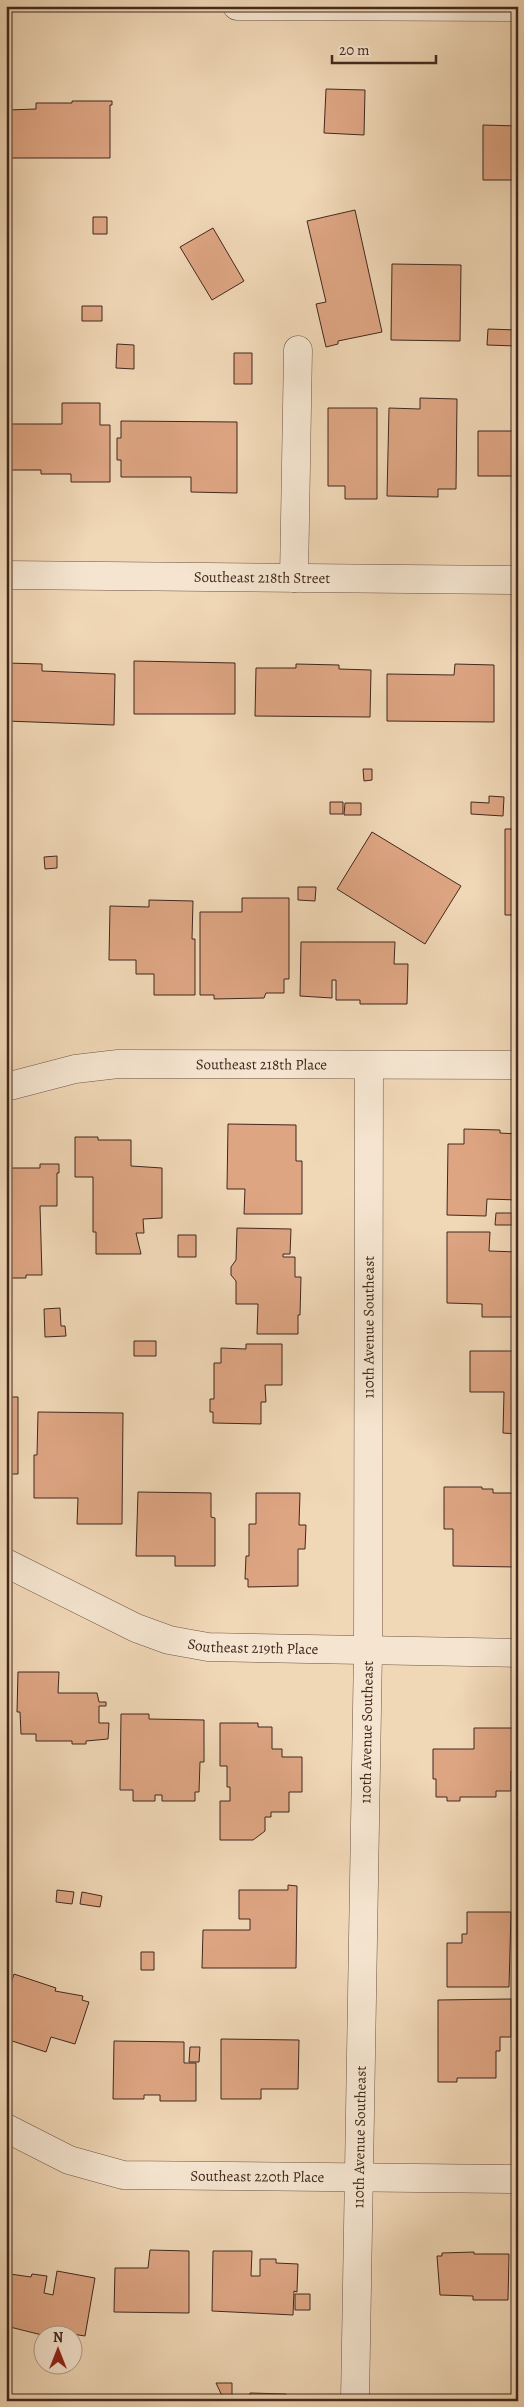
<svg xmlns="http://www.w3.org/2000/svg" width="524" height="2407" viewBox="0 0 524 2407" font-family="Alegreya,serif">
<style>
.building{fill:#dea583;stroke:#41281e}
.lines{fill:none;stroke-linecap:round;stroke-linejoin:round}
.minor-casing{stroke:#6d5444;stroke-width:29}
.minor{stroke:#f5e5d0;stroke-width:28}
.labels{text-anchor:middle;dominant-baseline:central;stroke-width:4;stroke-linejoin:round;paint-order:stroke}
.street-label{font-size:15px;fill:#41281e;stroke:#f5e5d0}
</style>
<rect width="100%" height="100%" fill="#f0d7b6"/>
<filter id="stains"><feTurbulence type="fractalNoise" baseFrequency=".004" numOctaves="4"/><feColorMatrix values="0 0 0 0 .2 0 0 0 0 .09 0 0 0 0 .02 0 0 0 .5 -.17"/></filter>
<radialGradient id="worn" r=".72"><stop offset=".6" stop-color="#630" stop-opacity="0"/><stop offset="1" stop-color="#630" stop-opacity=".3"/></radialGradient>
<path class="building" d="M326 89 365 90 364 135 324 133Z
M72 101H112V105H110V158H7V110L36 109V103H72Z
M483 125 518 126V180H483Z
M355 210 382 332 338 341V344L326 347 316 304 326 302 307 221Z
M93 217H107V234H93Z
M213 228 244 281 212 300 180 247Z
M392 264 461 265 460 341 391 340Z
M82 306H102V321H82Z
M488 329 517 330 516 346 487 345Z
M117 344 134 345V369L116 368Z
M234 353H252V384H234Z
M420 398 457 399 456 489H438V497L387 496 389 408 420 409Z
M62 403H100V425H110V482H71V474H41V470H6V424H62Z
M328 408H377V499H345V486H328Z
M121 421 237 422V493L191 492V477H121V460H117V438H121Z
M478 431H518V480H515V476H478Z
M134 661 235 663V714H134Z
M7 663 42 664V671L115 674 114 725 6 721Z
M296 664 339 665V669L371 670 370 717 255 716 256 668H296Z
M455 664 494 665V722L387 721V674L454 675Z
M513 675H518V722H513Z
M363 769H372V780L364 781Z
M489 796 504 797 503 816 471 814V802L489 803Z
M330 802H343V814H330Z
M345 803H361V815H344Z
M505 829H518V915H505Z
M372 832 461 886 425 944 337 889Z
M57 856V868L45 869 44 857Z
M298 887H316L315 901 298 900Z
M242 898H289V979H284V993H266L264 998 214 999V995H200V912H242Z
M149 900 193 901 192 939H195V995H154V974H136V960H109L110 906 149 907Z
M301 942H395L394 964H408L407 1004H360V1000H336V980H332V998L300 996Z
M228 1124 296 1125V1161H302V1214H244L245 1189H227Z
M464 1129 500 1130V1133L518 1134V1200L487 1199 486 1216 447 1215 448 1144H464Z
M75 1137H98V1140H131V1166L162 1168V1218L143 1219 144 1233H136L141 1254H96V1232H93V1177H75Z
M40 1164H59V1173H57V1206H40L42 1275H26V1278H8V1259H6L7 1168H40Z
M496 1213H512V1225H495Z
M237 1228 291 1229 290 1254H283V1257H295V1277H301L300 1315H298V1334H257L258 1304H236V1281L231 1275V1267L236 1260Z
M447 1232H490L489 1251 518 1252V1317H482V1304L447 1303Z
M178 1235H196V1257H178Z
M60 1308 61 1326H65L66 1336 45 1337 44 1309Z
M134 1341H156V1356H134Z
M246 1344H282V1385H265L266 1402H261V1424L213 1423V1412H210V1399H214V1363H221V1348L246 1349Z
M470 1351H518V1434L503 1433 504 1392H470Z
M6 1397H18V1474H6Z
M38 1412 123 1413 122 1524H77L78 1498H34V1455H37Z
M444 1487H482V1489H493V1493H517V1567L453 1566V1529H444Z
M138 1492 211 1493V1517L215 1518V1566H175V1556H136Z
M256 1493H300L299 1525H306L305 1549H298V1586L248 1587V1579H245L246 1556H249V1524H256Z
M18 1672H59L58 1693H97L99 1702H106V1706H99V1723H109L108 1739 86 1741V1744H72V1741H36V1734H21L20 1712H17Z
M121 1714H149V1719L204 1720V1762H200L199 1792H195V1801H162V1795H155V1801H133V1790H120Z
M220 1723H258V1727H272V1749H282V1757H302V1792H289V1812H271V1817H265V1831L253 1840H220V1801H230V1787H227V1766H220Z
M474 1728H516V1771H511V1791H496V1797H460V1801H447V1797H436V1779H433V1749H474Z
M288 1885 297 1886 296 1968H202L203 1930H250V1919H239V1890H288Z
M57 1890 74 1892 72 1904 56 1902Z
M82 1892 102 1896 100 1907 80 1904Z
M467 1912H511L509 1987H447V1943H462V1934H467Z
M141 1952H154V1970H141Z
M14 1974 56 1988 55 1991 83 1996 82 2000 89 2002 75 2044 51 2037 46 2052 6 2039V1998Z
M511 1999V2037H500V2051H496V2078H457V2082H438V2000Z
M221 2039 299 2040 298 2089H261V2099H221Z
M114 2041 184 2042V2063H196V2101H160V2095H144V2099H113Z
M190 2047H200L199 2062H189Z
M150 2250 189 2251V2313L114 2312 115 2268H148Z
M213 2251H252L251 2276H260V2259H276V2263L298 2264 297 2292 294 2291 293 2315 212 2311Z
M474 2252V2254H509L508 2300H473V2296L440 2295 437 2256H442V2253Z
M57 2271 95 2278 85 2336 66 2333 42 2335 6 2326V2297L10 2274 31 2277 32 2274 47 2276 44 2293 53 2295Z
M295 2294H310V2310H295Z
M216 2383H232V2398H223Z
M250 2393 286 2394V2401H249Z"/>
<g class="lines">
<defs>
<g id="minor">
<path d="M237 6 518 7"/>
<path id="s1" d="M6 575 518 580"/>
<path d="M294 578 298 350"/>
<path id="s2" d="M6 1087 75 1069 118 1064 518 1065"/>
<path id="s3" d="M6 1563 136 1628 169 1640 208 1647 518 1653"/>
<path id="s4" d="M6 2128 69 2160 123 2175 518 2179"/>
<path id="s5" d="M355 2401 368 1651 369 1065"/>
</g>
</defs>
<use href="#minor" class="minor-casing"/>
<use href="#minor" class="minor"/>
</g>
<g class="labels">
<g class="street-label">
<text stroke="none"><textPath href="#s1" startOffset="256">Southeast 218th Street</textPath></text>
<text stroke="none"><textPath href="#s2" startOffset="258">Southeast 218th Place</textPath></text>
<text stroke="none"><textPath href="#s5" startOffset="1074">110th Avenue Southeast</textPath></text>
<text stroke="none"><textPath href="#s3" startOffset="265">Southeast 219th Place</textPath></text>
<text stroke="none"><textPath href="#s5" startOffset="669">110th Avenue Southeast</textPath></text>
<text stroke="none"><textPath href="#s5" startOffset="264">110th Avenue Southeast</textPath></text>
<text stroke="none"><textPath href="#s4" startOffset="261">Southeast 220th Place</textPath></text>
</g>
</g>
<rect width="524" height="2407" fill="none" stroke="#f0d7b6" stroke-width="25"/>
<rect x="8" y="8" width="509" height="2392" fill="none" stroke="#41281e" stroke-width="2.5"/>
<rect x="12" y="12" width="499" height="2382" fill="none" stroke="#41281e"/>
<g transform="translate(58 2350)"><circle r="24" fill="#f5e5d0" stroke="#ad9989"/>
<path d="M0-4L9 19L0 12L-9 19Z" fill="#8f2418"/>
<text y="-8" font-size="14" font-weight="bold" text-anchor="middle" fill="#41281e">N</text>
</g>
<path d="M332 55v8h104v-8" fill="none" stroke="#41281e" stroke-width="2.5"/>
<text x="339" y="55" font-size="15" fill="#41281e" stroke="#f5e5d0" stroke-width="4" paint-order="stroke">20 m</text>
<rect width="100%" height="100%" filter="url(#stains)"/>
<rect width="100%" height="100%" fill="url(#worn)"/>
</svg>
